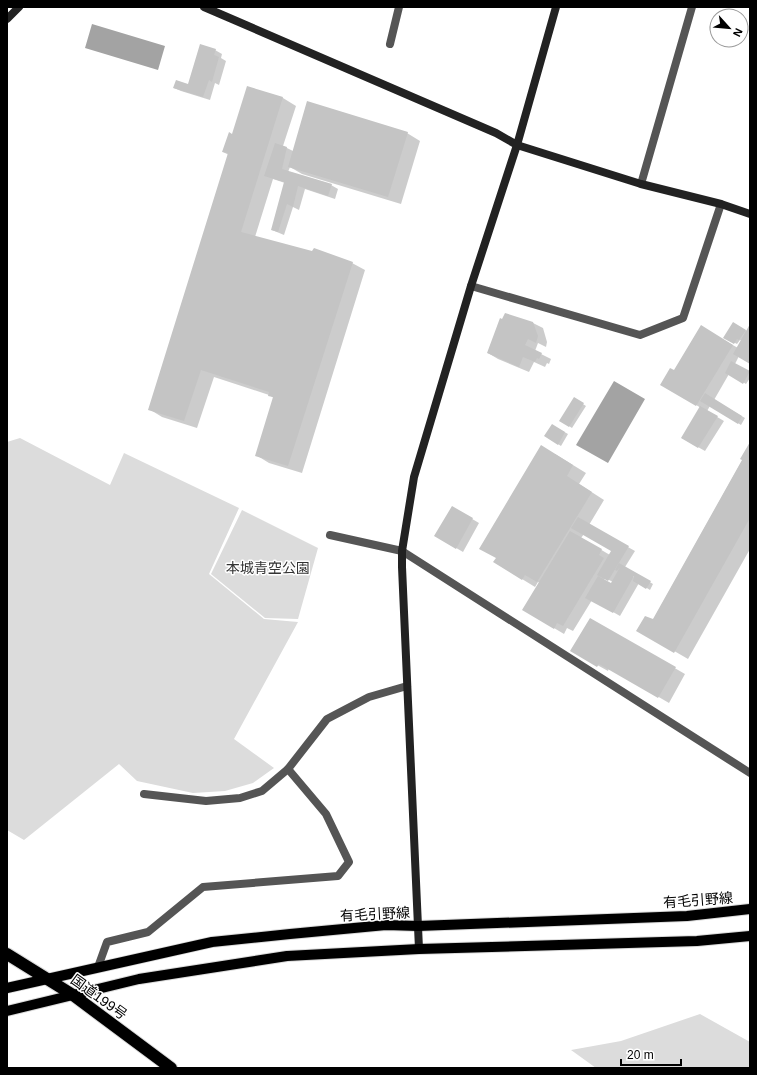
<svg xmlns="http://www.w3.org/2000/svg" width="757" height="1075" viewBox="0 0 757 1075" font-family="Arial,'Noto Sans JP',sans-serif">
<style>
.green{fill:#dcdcdc}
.water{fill:#a3a3a3}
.shadow{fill:#0003;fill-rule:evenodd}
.building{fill:#c4c4c4}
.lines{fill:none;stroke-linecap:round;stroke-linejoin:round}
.primary-casing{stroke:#dbdbdb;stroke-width:12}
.highway-casing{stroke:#dbdbdb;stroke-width:14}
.lane{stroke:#555;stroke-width:8}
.street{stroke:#555;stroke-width:8}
.secondary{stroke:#222;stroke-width:8}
.primary{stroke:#000;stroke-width:10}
.highway{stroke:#000;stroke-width:12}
.labels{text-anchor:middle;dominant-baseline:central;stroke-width:3;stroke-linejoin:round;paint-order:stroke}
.park-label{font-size:14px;fill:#333;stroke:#fff}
.street-label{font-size:14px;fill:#000;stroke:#fff}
</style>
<rect width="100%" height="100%" fill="#fff"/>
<path class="green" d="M20 438 110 485 124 453 239 508 209 574 264 619 298 622 234 739 274 768 253 783 225 791 193 793 137 781 119 764 24 840 7 830V442Z
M242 510 318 548 298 619 265 618 211 574Z
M700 1014 750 1042V1068H596L571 1050 621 1041Z"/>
<path class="water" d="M92 24 165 46 158 70 85 48Z
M614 381 645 399 608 463 576 445Z"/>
<path class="shadow" d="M215 50 222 54 221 58 226 61 219 85 215 83 210 100 181 91 174 88 189 85Z
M248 87 283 98 296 106 283 146 293 151 407 133 420 141 401 204 302 174 290 167 288 172 331 185 338 189 335 199 305 189 299 210 293 207 284 235 272 230 285 183 273 179 255 237 352 263 365 270 302 473 269 463 256 455 274 398 269 395 214 377 197 428 162 417 149 409 229 155 223 152 233 135Z
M533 323 543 328 547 342 546 347 538 343 535 351 551 359 549 364 547 363 545 367 534 362 529 372 498 359 488 353Z
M733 323 747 331 750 326V363L739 356 735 364 750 373V378L746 384 729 374 714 400 745 418 741 425 710 406 707 411 724 421 705 451 682 438 701 408 662 384 675 371 701 327 738 348 742 341 740 340 737 344 725 338Z
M575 399 586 406 572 428 561 421Z
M552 425 568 434 561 446 545 436Z
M750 444V549L688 659 638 630 653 620 743 459Z
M555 454 586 473 579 484 604 500 589 525 635 551 625 567 653 584 650 590 639 583 620 616 592 600 573 631 567 628 564 634 524 610 540 583 538 582 535 587 522 579ZM584 534 613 550 610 555 581 538ZM623 571 636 576 635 578ZM605 578 613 582 611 585 604 580Z
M452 507 479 523 463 552 436 536Z
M590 619 685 674 669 703 609 668 608 671 572 651Z"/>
<path class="building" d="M200 44 216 49 214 55 219 57 212 82 209 80 203 97 173 88 176 80 188 84Z
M247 86 283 97 241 232 312 251 314 248 353 262 288 466 255 456 273 397 268 396 269 392 201 370 184 421 148 410 228 153 222 152 229 132 232 134Z
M307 101 408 132 388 197 288 167Z
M275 143 287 147 282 169 332 184 328 196 298 186 293 207 287 204 278 232 271 230 284 182 264 176Z
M505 313 533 322 538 336 536 343 528 339 525 345 542 353 539 359 537 358 535 362 523 357 519 367 487 353 500 318 502 319Z
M733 322 746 330 739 340 737 339 734 344 723 338Z
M750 324V364L733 354Z
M701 325 733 345 696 406 660 385 670 368 674 370Z
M731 361 750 371 743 384 725 373Z
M705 393 742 416 738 424 700 401Z
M574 397 584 403 569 427 559 421Z
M700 406 718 416 698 448 681 438Z
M552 424 565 432 558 445 544 436Z
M750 442V518L674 653 636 631 645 616 653 619 742 460 740 459Z
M541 445 573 465 567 476 592 492 537 582 525 575 522 580 493 562 496 558 479 549Z
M452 506 473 518 456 549 434 536Z
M578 517 629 546 608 581 597 575 611 551 571 528Z
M570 531 602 549 599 555 604 558 563 626 557 623 554 629 522 610Z
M619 563 651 581 646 589 633 581 634 576 613 613 585 598 598 576 611 583 620 567 617 571 615 570Z
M590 618 676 667 658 698 599 664 597 667 570 651Z"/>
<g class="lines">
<defs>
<path id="primary" d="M7 988 212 942 290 934 386 925 418 926 687 916 750 909
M7 1011 139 979 287 956 419 949 697 941 750 936"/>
<path id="highway" d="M7 954 73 995 171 1068"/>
</defs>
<use href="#primary" class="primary-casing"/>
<use href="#highway" class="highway-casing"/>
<path class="lane" d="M330 535 402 551
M144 794 206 801 240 798 262 791 288 769"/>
<path class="street" d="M390 44 399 7
M641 184 692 7
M471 286 640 335 683 318 721 204
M402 551 750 773
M98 967 107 942 148 932 203 887 338 876 349 862 326 814 288 769 327 719 369 697 407 686"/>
<path class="secondary" d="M204 7 496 133 517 145 641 184 721 204 750 214
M7 19 19 7
M419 949 402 567V551L414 477 471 286 517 145 556 7"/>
<use href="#primary" class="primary"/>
<use href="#highway" class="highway"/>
</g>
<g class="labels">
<g class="park-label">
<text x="268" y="568">本城青空公園</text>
</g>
<g class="street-label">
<text transform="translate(698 900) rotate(-4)">有毛引野線</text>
<text transform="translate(375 914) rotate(-3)">有毛引野線</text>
<text transform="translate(99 997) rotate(36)">国道199号</text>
</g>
</g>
<rect width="757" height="1075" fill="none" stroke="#000000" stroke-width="16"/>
<g transform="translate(729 28) rotate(117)"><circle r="19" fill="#ffffff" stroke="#999999"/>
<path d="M0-3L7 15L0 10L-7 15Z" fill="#000000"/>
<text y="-6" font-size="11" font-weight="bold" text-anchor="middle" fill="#000000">N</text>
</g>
<path d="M621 1059v6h60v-6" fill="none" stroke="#000000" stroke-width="2"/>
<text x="627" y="1059" font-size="12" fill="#000000" stroke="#ffffff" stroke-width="3" paint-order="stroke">20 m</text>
</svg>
